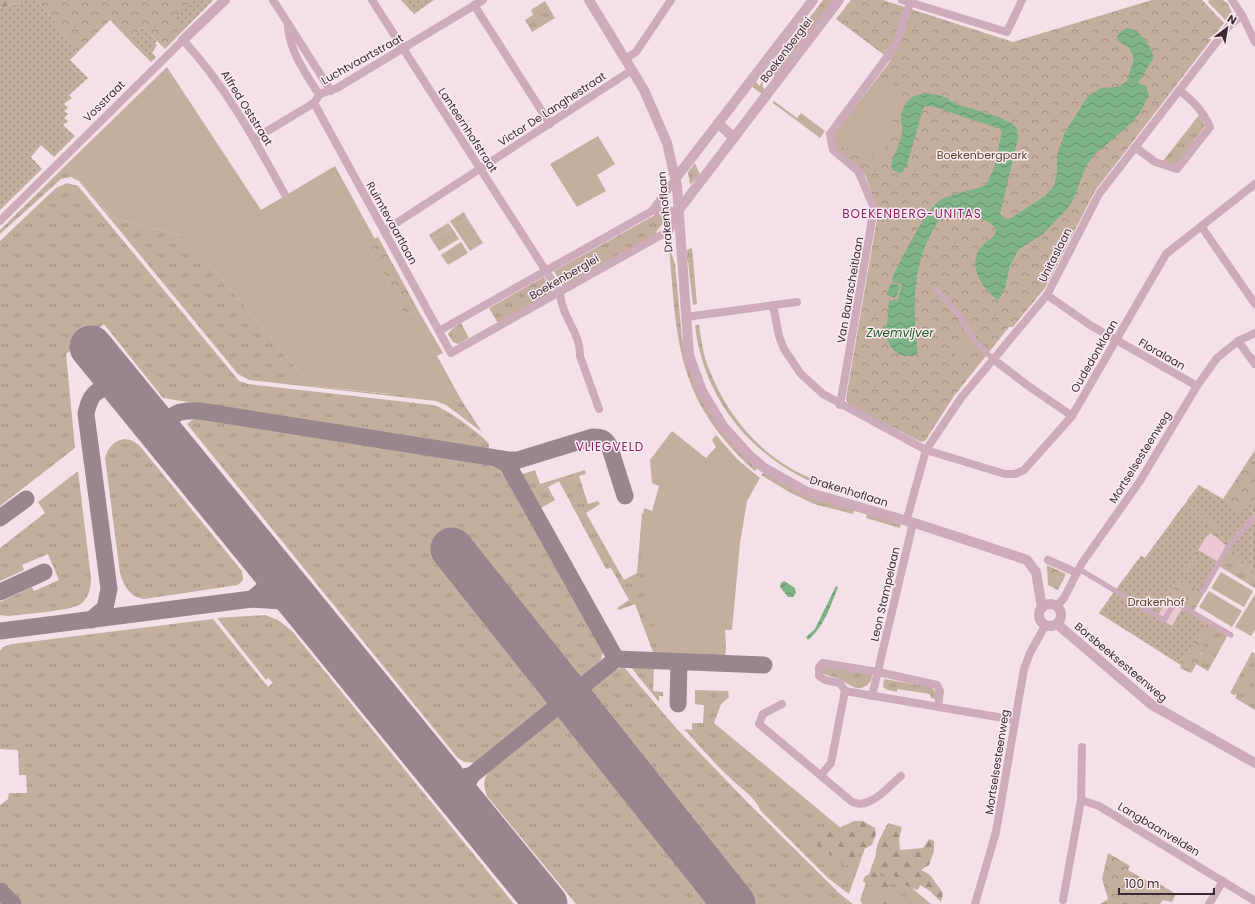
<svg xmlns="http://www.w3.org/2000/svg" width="1255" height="904" font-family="Poppins,sans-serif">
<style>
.grass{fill:url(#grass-tufts)}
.forest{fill:url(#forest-firs)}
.park{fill:url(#park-crowns)}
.garden{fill:url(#garden-dots)}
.pitch{fill:#c4af9f}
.plaza{fill:#edc7d4}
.water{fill:url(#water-waves)}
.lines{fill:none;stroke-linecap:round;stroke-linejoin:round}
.taxiway{stroke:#98858e;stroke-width:17}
.runway{stroke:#98858e;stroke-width:43}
.pedestrian{stroke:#cdabba;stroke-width:5.5}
.minor{stroke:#cdabba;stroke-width:8}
.tertiary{stroke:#cdabba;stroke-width:10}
.labels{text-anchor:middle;stroke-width:3;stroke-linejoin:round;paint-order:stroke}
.street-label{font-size:11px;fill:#3b2a34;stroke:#fbedf2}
.park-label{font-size:11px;fill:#5a422d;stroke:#fbedf2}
.neighbourhood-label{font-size:12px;letter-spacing:1px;fill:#8e2069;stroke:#fbedf2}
.water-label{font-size:12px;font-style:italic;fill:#1d5f28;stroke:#fbedf2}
</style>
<defs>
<pattern id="grass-tufts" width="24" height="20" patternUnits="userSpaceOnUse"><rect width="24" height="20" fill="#c4af9f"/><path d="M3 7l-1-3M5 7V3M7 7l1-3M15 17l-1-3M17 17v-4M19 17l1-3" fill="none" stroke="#a08f82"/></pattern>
<pattern id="forest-firs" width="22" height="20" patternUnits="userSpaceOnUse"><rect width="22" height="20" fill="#c4af9f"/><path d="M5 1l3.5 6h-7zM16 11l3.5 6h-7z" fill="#a08f82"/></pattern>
<pattern id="park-crowns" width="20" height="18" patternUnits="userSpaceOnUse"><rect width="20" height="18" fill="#c4af9f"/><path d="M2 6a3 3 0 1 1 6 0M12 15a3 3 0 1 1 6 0" fill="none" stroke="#a08f82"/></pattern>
<pattern id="garden-dots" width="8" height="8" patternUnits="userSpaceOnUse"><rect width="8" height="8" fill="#c4af9f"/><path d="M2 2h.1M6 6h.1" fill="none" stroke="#a08f82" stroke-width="1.8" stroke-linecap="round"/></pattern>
<pattern id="water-waves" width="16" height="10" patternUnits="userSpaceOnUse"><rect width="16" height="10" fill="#7db385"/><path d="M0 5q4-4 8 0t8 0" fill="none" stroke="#68926e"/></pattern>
</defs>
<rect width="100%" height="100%" fill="#f4e0e8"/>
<g class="grass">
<path d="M823,0h11l-59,76 -3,-4 -10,13 3,5 -3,4 -11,-8 4,-6 4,6z"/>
<path d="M545,1l10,17 -23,14 -7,-12 8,-5 -2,-5z"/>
<path d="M774,101l23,17 4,-5 24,18 -5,7 -47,-35z"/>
<path d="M1199,115l6,11 -29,39 -13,-4z"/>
<path d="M695,163l5,12 -10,10 -2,-13z"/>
<path d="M67,164l44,53 76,20 124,149 77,8 1,-3 62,3 3,6 8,1 20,31 -36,-27 -10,-4 -187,-21 -11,-6 -159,-193 -8,-4 -10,2 -61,55v-4z"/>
<path d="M67,183l11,3 161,195 9,3 185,21c14,4 46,27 56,39v5l-5,2 -321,-53 -59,-74 -38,30 9,94 -75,58v-265l56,-53z"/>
<path d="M464,212l3,6 -13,9 -4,-6z"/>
<path d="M655,215h6l3,7 -8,10 1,2 -94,53 -9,-16z"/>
<path d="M448,223l4,5 -20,12 -3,-5z"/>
<path d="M669,246l6,18 7,74 10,39 22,43 44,48 -3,3c-78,-70 -78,-127 -86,-225z"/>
<path d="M692,248l5,56 -4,1 -5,-44h-2l1,-11z"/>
<path d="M544,277l9,15 -55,31 -9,-15z"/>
<path d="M461,323l8,15 -11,6 -5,-2 -5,-8 4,-5z"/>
<path d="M695,325h4c2,14 4,30 10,44 19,51 60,96 112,113 11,3 55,13 60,18 -15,0 -30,-5 -44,-9 -77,-23 -133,-86 -142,-166z"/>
<path d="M201,417l295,50 11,11 97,169 -3,13 -123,103 -14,-1 -7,-5 -270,-333 8,-6z"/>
<path d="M124,439l7,1 8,5 103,126 1,9 -5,5 -94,14c-15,-2 -20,-14 -24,-26l-15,-115c3,-10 8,-17 19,-19z"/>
<path d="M535,470l5,14 45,-14 1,4 -7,2 9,28 10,-3 2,3 -14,9 38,67 13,-7 5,-60 50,16 30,117h4l-1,12 -71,-3 -19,-51 -16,6 -2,-2 12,-8 -18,-32 -5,1 -47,-88 -11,6 7,13 -16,9 -19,-34z"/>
<path d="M78,471l13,107c0,9 -2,19 -9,25 -8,8 -59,11 -73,13l-9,-1v-13l32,-15 2,4 25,-11 -11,-26 -26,11 2,5 -24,11v-33l45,-35 -7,-11z"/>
<path d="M764,472l39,22 52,15 -2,5 -39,-10 -25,-12 -28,-17z"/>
<path d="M867,514l34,9 -1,5 -34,-10z"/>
<path d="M1227,552l28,26v10l-36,-22z"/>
<path d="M265,615l13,5 14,11 222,273h-492l-22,-22v-77l8,-6 1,-6h18l-1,-18h-7l-1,-25 -18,-1v-98l3,-4 9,-3 201,-25 55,68 5,-4 -5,-5 -2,2 -49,-62z"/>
<path d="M1207,622l21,13 -20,36 -12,-7 6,-9 -7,-14z"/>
<path d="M1252,652l3,2v56l-20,-12 2,-4 -3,1 -4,-2z"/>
<path d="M630,666l24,1 -1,24 10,1v4h-4v6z"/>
<path d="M624,667l52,61 73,76 91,90 13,10h-277l-89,-108c-4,-11 -4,-18 4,-27l120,-98z"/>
<path d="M823,667l49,7c0,5 -1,8 -5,11 -12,9 -20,-4 -30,-7 -5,-2 -10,-2 -15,-5z"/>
<path d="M884,679l47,8 6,6 -1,6 -5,-1 -1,-4 -33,-5v3l-9,-2 -5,-3z"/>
<path d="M695,690l33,1 1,6 -8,7 -7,19 151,125 -16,46 -21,-16 -67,-67c-7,-16 -23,-24 -34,-36 -15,-14 -29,-31 -43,-46l8,1v-7h11l1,-18 -9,-1z"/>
<path d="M875,857l56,47h-69l-2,-4z"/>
</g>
<g class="forest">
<path d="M0,0h20l-1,3 -19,5z"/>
<path d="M854,821h9l12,7 1,6 -4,11 -10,5 -7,10 -6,1 -1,4 -3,1 -10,-9 -14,-6 -5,-7 8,-17 13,2z"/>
<path d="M888,823l14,4 -3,12 1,11 23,-2 6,-9 5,2v10l-5,14 -8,5 9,5 13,18 -2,9 -11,-11 -10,-6 -2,5c-11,-2 -16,-8 -24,-14 -5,-5 -11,-7 -15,-12 -9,-12 4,-31 9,-41z"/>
<path d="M874,872c14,7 16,15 20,29l-2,3h-10l-8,-13 -11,-10 2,-5z"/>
<path d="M905,890l8,3 9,11h-11l-7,-11z"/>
</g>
<g class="park">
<path d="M37,0h176l-48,49 -22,-22 -14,13 -19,-20 -32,32z"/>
<path d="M851,0h32l130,42 139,-42h50l22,23 -129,168 -50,97 -32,39h-4l-55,69 -29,45 -4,1 -73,-38 -2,-6 32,-185 -12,-36 -10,-13 -21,-15 -1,-14 57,-75 -55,-41z"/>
<path d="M1209,0h14l5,4 5,11 -7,6 -18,-19z"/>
<path d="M378,237l40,73 -13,6 -39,-73z"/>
<path d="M1255,450v128l-28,-26 -33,59 14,9 -12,21 8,5 -4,7 2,2 -11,18 -11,-5 1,-3 -82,-52 42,-57 4,2 54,-73 24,14z"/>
<path d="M1047,565l19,9 -8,16 -10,-5z"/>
<path d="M1108,853l22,13 -2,4 23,13 2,-3 23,14 -4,8 -9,-2 -3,4h-60l8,-5 -6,-20z"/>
</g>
<g class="garden">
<path d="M20,0h17l41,52 -8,8 18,18 -19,17 3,3 -8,6 4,4 -4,3 4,3 -4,4 4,3 -5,4 12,11 -21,21 -13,-12 -10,12 11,12 -42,41v-202l19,-5z"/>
<path d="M195,0h15l1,2 -25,25 -11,-10 17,-16 1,1z"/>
<path d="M401,0h33l-20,14z"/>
<path d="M143,27l14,14 -2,2 2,2 -5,8 4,4 -5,5 -22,-22z"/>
<path d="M1199,485l40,26 9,-9 7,6v7l-27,29 -10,-10 2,-3 -33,-31z"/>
<path d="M1183,506h3l24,23 -51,85 -43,-25 25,-33 4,2z"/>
<path d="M1255,521v52l-26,-25z"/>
<path d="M1201,552l17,10 -17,30 -19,-11z"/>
<path d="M1114,592l57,34 12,-18 24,14 -26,43 -82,-52z"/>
</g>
<g class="pitch">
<path d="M167,67l94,143 74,-44 40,73 -8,5 38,72 13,-6 25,43 -6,3 25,45 -151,-15 -124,-149 -76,-20 -44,-53z"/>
<path d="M878,78l23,9 2,4 -23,69 -46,-16v-10z"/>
<path d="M598,136l17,28 -18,11 9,16 -29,16 -27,-43z"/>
<path d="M467,218l16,25 -13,8 -16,-24z"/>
<path d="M452,228l7,11 -20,12 -7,-11z"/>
<path d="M461,242l7,11 -20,12 -7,-10z"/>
<path d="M968,340l7,8 -15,12 -6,-8z"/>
<path d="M672,431l34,27 10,-11 -4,-7 4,-5 22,25 22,18 -13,23 -7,42 -8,87h-7l1,16 -68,9 -15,-98h-2l-1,-9 4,-40 8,3 7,-25 -7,-3 -2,-23z"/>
<path d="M1221,572l32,19 -9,16 -33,-19z"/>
<path d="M1209,591l33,20 -10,16 -33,-20z"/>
<path d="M1255,594v36l-4,6 -16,-9z"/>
</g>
<g class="plaza">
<path d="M1211,533l18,15 -9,15 -22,-13 9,-14z"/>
<path d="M1169,596l15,9 -12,21 -15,-9z"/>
</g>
<g class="water">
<path d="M1127,28c15,2 22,17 27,29l-16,26 8,3 3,9 -8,16 -11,13 -37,32 -7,10 -12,32 -6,10 -25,26 -24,15 -9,16 -5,23 -6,11h-3c-13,-12 -28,-30 -17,-49 4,-6 11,-11 16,-15l1,-6c-8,-10 -20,-14 -33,-14 -6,-1 -14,1 -20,3 -5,2 -8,8 -10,12 -21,36 -21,82 -15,122l-2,3c-21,6 -30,-12 -32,-30h3l2,-25 8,2 5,-18 -10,-3 2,-7c9,-17 32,-66 48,-75 14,-7 30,-8 44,-14l8,-17 8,-37 -2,-2 -68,-23h-7l-2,3 -16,56 -4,7 -4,1 -7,-4 -1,-4c3,-11 9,-21 11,-32 1,-5 -1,-10 -1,-16 5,-28 27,-26 49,-18l-1,2 6,1v2c12,4 58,14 62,25 1,2 0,6 1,9l-18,76 5,5 6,-1 34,-22 9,-10 3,-13v-18l8,-23 23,-36 13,-8 17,-1 9,-6 7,-23 -5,-10 -12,-8c0,-7 4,-9 10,-12z"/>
<path d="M891,283l9,2 -4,13 -9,-3z"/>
<path d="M784,581l11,7 1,5 -3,4h-5l-8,-10 1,-4z"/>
<path d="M836,586l2,1c-7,18 -14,40 -30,53l-2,-3 9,-8z"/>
</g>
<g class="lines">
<g class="taxiway">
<path d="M172,444l-6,-9c1,-23 14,-25 34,-24l308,49h10l75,-23c8,0 12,1 16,8l16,51"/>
<path d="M498,459l8,5 4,5 106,190"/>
<path d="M0,518l26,-19"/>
<path d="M0,592l44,-20"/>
<path d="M252,599c17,-13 20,-19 12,-39"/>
<path d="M91,620l14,-12 4,-19 -23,-175c5,-28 20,-30 43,-21"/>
<path d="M0,631l252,-32 30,2 32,19"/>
<path d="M678,704l1,-42"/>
<path d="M436,768c11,10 21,13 36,7l144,-116 148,6"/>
<path d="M472,775c-10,15 -8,24 1,38"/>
<path d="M0,891l13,13"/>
</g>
<g class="runway">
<path d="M91,347l455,557"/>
<path d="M452,549l282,355"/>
</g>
<g class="pedestrian">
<path d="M936,289l22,25 19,30 16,15"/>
<path d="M1079,569l85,51 11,-18 56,33"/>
<path d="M1203,591l25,-44 27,-30"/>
</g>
<g class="minor">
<path d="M273,0l58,91"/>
<path d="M372,0l188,293c1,23 21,40 20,63l19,53"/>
<path d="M902,0l105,32 15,-32"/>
<path d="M1232,0l10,15 13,27"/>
<path d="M474,5l76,119"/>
<path d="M288,26c1,23 16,45 28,64l4,4"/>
<path d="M625,59l11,-7 35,-52"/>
<path d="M314,103l137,250 219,-123 8,-19h-26"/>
<path d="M254,139l60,-36 6,-9 17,-6 146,-88"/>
<path d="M1135,147l20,15 22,7 33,-42c-7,-16 -17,-26 -31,-37"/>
<path d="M0,221l183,-181c42,45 72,100 101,153"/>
<path d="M1201,226l54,78"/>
<path d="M384,231l248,-161"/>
<path d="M1047,295l43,30 107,61"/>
<path d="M773,305l6,31 5,13 17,25 22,20 103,56 79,24h10l9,-4 48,-54 94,-162 89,-70"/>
<path d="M686,317l111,-15"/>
<path d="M439,331l213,-120 24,-33"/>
<path d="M1238,341l17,23"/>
<path d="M993,359l34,26 45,31"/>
<path d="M840,405l34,-197 -16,-37 -25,-21 -3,-16 66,-89 14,-42"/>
<path d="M908,515l18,-65 35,-52 86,-103 52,-101 130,-168 13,-11"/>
<path d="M1048,560l29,13"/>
<path d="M1057,606l7,-8 18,-35 58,-82 57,-95 20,-28 21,-17 17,-8"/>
<path d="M845,691l-5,-8 -15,-3 -6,-4v-9l4,-4 55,9 59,13 3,6 -2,16"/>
<path d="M845,691l170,29"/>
<path d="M872,696l40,-169 -3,-5"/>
<path d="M782,704l-19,10 -4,10 92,77c17,11 37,-14 50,-25"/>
<path d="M821,775l10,-12 14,-72"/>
<path d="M1081,800l18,6 156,95"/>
<path d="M1063,900l18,-100 1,-53"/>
<path d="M975,904l21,-72 28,-163 6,-16 15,-27"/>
<path d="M1209,904l14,-23"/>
</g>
<g class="tertiary">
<path d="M589,0l55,90 23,53 10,44 12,168 13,36 21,35 26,29 14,12 44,25 114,33 106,35 9,12 6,36"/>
<path d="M183,40l42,-40"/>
<path d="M718,123l16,15"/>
<path d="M676,178l137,-178"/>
<path d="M678,211l161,-211"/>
<circle cx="1050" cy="615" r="11"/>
<path d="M1057,624l95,81 103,58"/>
</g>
</g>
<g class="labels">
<g class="street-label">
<text transform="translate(786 50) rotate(-53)" y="4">Boekenberglei</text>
<text transform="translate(362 59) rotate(-29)" y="4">Luchtvaartstraat</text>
<text transform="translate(104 101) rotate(-45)" y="4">Vosstraat</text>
<text transform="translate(247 108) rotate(58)" y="4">Alfred Oststraat</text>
<text transform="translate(552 109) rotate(-33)" y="4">Victor De Langhestraat</text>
<text transform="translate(468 130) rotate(57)" y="4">Lanteernhofstraat</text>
<text transform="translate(665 212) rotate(-95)" y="4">Drakenhoflaan</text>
<text transform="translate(392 223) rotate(61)" y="4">Ruimtevaartlaan</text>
<text transform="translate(1055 255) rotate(-63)" y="4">Unitaslaan</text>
<text transform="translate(564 277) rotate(-30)" y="4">Boekenberglei</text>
<text transform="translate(850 290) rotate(-80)" y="4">Van Baurscheitlaan</text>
<text transform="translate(1162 354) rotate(30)" y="4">Floralaan</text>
<text transform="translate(1094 356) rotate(-60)" y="4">Oudedonklaan</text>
<text transform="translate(1140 457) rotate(-58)" y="4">Mortselsesteenweg</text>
<text transform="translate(849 491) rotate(17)" y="4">Drakenhoflaan</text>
<text transform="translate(885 594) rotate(-77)" y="4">Leon Stampelaan</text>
<text transform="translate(1121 662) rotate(40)" y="4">Borsbeeksesteenweg</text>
<text transform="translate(997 762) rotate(-81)" y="4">Mortselsesteenweg</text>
<text transform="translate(1159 829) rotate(31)" y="4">Langbaanvelden</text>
</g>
<g class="park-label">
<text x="982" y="159">Boekenbergpark</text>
<text x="1156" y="606">Drakenhof</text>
</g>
<g class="neighbourhood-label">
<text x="912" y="218">BOEKENBERG-UNITAS</text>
<text x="610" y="451">VLIEGVELD</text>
</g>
<g class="water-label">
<text x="900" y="337">Zwemvijver</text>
</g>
</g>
<g transform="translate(1227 28) rotate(31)" stroke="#fbedf2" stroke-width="3" paint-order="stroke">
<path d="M0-3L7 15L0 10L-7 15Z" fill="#3b2a34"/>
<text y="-6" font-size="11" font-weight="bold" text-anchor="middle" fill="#3b2a34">N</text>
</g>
<path d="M1119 888v6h95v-6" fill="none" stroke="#3b2a34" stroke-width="2"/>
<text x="1125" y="888" font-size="12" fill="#3b2a34" stroke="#fbedf2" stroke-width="3" paint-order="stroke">100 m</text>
</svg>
